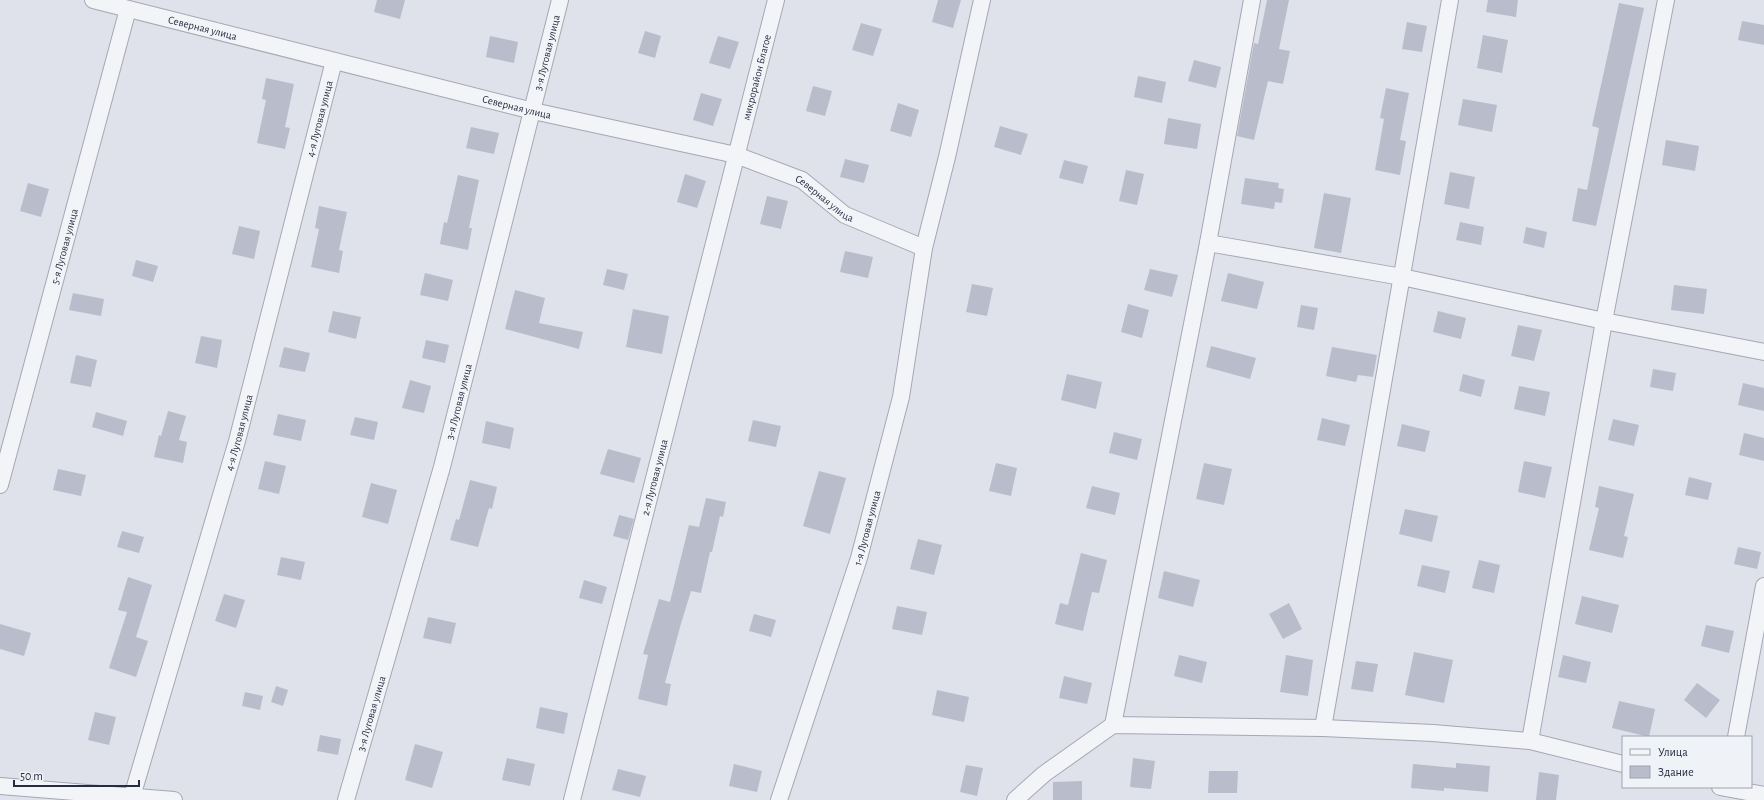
<svg xmlns="http://www.w3.org/2000/svg" width="1764" height="800" font-family="'Alegreya Sans',sans-serif">
<style>
.building{fill:#b9bdcb}
.lines{fill:none;stroke-linecap:round;stroke-linejoin:round}
.minor-casing{stroke:#a4a8b5;stroke-width:18}
.minor{stroke:#f3f4f8;stroke-width:16}
.labels{text-anchor:middle;stroke-width:3;stroke-linejoin:round;paint-order:stroke}
.street-label{font-size:11px;fill:#262d43;stroke:#eff2f7}
</style>
<rect width="100%" height="100%" fill="#dfe2ea"/>
<g class="building">
<path d="M377,0h28l-5,19 -26,-7z"/>
<path d="M938,0h23l-8,28 -21,-6z"/>
<path d="M1267,0h22l-10,49 11,2 -7,33 -15,-3 -14,59 -17,-4 17,-93 4,1z"/>
<path d="M1488,0h30l-2,17 -30,-5z"/>
<path d="M1619,3l25,5 -48,218 -24,-5 6,-33 9,2 12,-62 -7,-2z"/>
<path d="M1742,21l22,4v20l-26,-5z"/>
<path d="M1407,22l20,4 -5,26 -20,-3z"/>
<path d="M861,23l21,6 -9,27 -21,-6z"/>
<path d="M645,31l16,5 -6,22 -17,-5z"/>
<path d="M1483,35l25,5 -6,33 -25,-5z"/>
<path d="M490,36l28,6 -4,21 -28,-6z"/>
<path d="M718,36l21,6 -9,27 -21,-6z"/>
<path d="M1194,60l27,7 -5,21 -28,-7z"/>
<path d="M1138,76l28,6 -4,21 -28,-6z"/>
<path d="M266,78l28,6 -9,43 5,1 -5,21 -28,-6 9,-43 -4,-1z"/>
<path d="M813,86l19,5 -7,25 -19,-5z"/>
<path d="M1386,88l23,5 -9,47 6,1 -6,34 -25,-5 9,-51 -4,-1z"/>
<path d="M701,93l21,6 -9,27 -20,-6z"/>
<path d="M1463,99l34,6 -5,27 -34,-7z"/>
<path d="M898,103l21,7 -8,27 -21,-6z"/>
<path d="M1168,118l33,6 -4,25 -33,-5z"/>
<path d="M1000,126l28,8 -7,21 -27,-8z"/>
<path d="M471,127l28,6 -5,21 -28,-6z"/>
<path d="M1666,140l33,6 -4,25 -33,-6z"/>
<path d="M845,159l24,6 -5,18 -24,-6z"/>
<path d="M1064,160l24,6 -5,18 -24,-6z"/>
<path d="M1126,170l18,4 -7,31 -18,-4z"/>
<path d="M1450,172l25,5 -6,32 -25,-5z"/>
<path d="M685,174l21,7 -9,27 -20,-6z"/>
<path d="M458,175l21,5 -10,48h3l-4,22 -28,-6 4,-22 3,1z"/>
<path d="M1245,178l34,5 -1,5 6,1 -2,14 -7,-1 -1,7 -33,-5z"/>
<path d="M28,183l21,6 -8,28 -21,-6z"/>
<path d="M1324,193l27,5 -10,55 -27,-5z"/>
<path d="M767,196l21,5 -7,28 -21,-5z"/>
<path d="M319,206l28,6 -8,38 4,1 -4,22 -28,-6 8,-38 -4,-1z"/>
<path d="M1460,222l24,5 -3,18 -25,-5z"/>
<path d="M239,226l21,5 -6,28 -22,-5z"/>
<path d="M1526,227l21,5 -3,16 -21,-5z"/>
<path d="M845,251l28,6 -5,21 -28,-6z"/>
<path d="M136,260l22,6 -5,16 -21,-6z"/>
<path d="M607,269l21,5 -4,16 -21,-5z"/>
<path d="M1150,269l28,6 -6,22 -28,-7z"/>
<path d="M425,273l28,7 -5,21 -28,-6z"/>
<path d="M1228,273l36,9 -7,27 -36,-8z"/>
<path d="M972,284l21,4 -6,28 -21,-4z"/>
<path d="M1674,285l33,4 -3,25 -33,-4z"/>
<path d="M515,290l30,8 -6,25 44,9 -4,17 -74,-20z"/>
<path d="M73,293l31,6 -3,17 -32,-6z"/>
<path d="M1128,304l21,6 -7,28 -21,-6z"/>
<path d="M1301,305l17,3 -4,22 -17,-3z"/>
<path d="M633,309l36,7 -7,38 -36,-7z"/>
<path d="M333,311l28,6 -5,22 -28,-7z"/>
<path d="M1438,311l28,7 -5,21 -28,-7z"/>
<path d="M1518,325l24,5 -8,31 -23,-5z"/>
<path d="M201,336l21,4 -5,28 -22,-5z"/>
<path d="M426,340l23,5 -4,18 -23,-5z"/>
<path d="M1211,346l45,12 -6,21 -44,-12z"/>
<path d="M284,347l26,6 -5,19 -26,-5z"/>
<path d="M1332,347l45,8 -4,22 -15,-2 -2,7 -30,-6z"/>
<path d="M76,355l21,5 -6,27 -21,-4z"/>
<path d="M1653,369l23,4 -3,18 -23,-4z"/>
<path d="M1067,374l35,8 -6,27 -35,-9z"/>
<path d="M1463,374l22,6 -4,17 -22,-6z"/>
<path d="M410,380l21,6 -7,27 -22,-5z"/>
<path d="M1743,383l21,5v23l-26,-6z"/>
<path d="M1519,386l31,6 -5,24 -31,-7z"/>
<path d="M168,411l18,5 -7,24 8,2 -4,21 -29,-6 5,-22 2,1z"/>
<path d="M96,412l31,9 -4,15 -31,-9z"/>
<path d="M278,414l28,6 -5,21 -28,-6z"/>
<path d="M355,417l23,5 -4,18 -24,-5z"/>
<path d="M1322,418l28,7 -5,21 -28,-6z"/>
<path d="M1613,419l26,6 -5,21 -26,-6z"/>
<path d="M753,420l28,6 -5,21 -28,-6z"/>
<path d="M486,421l28,7 -4,21 -28,-6z"/>
<path d="M1402,424l28,7 -5,21 -28,-6z"/>
<path d="M1114,432l28,7 -5,21 -28,-7z"/>
<path d="M1744,433l20,5v23l-25,-6z"/>
<path d="M608,449l33,9 -7,25 -34,-9z"/>
<path d="M265,461l21,5 -7,28 -21,-5z"/>
<path d="M1524,461l28,6 -7,31 -27,-6z"/>
<path d="M996,463l21,5 -6,28 -22,-5z"/>
<path d="M1204,463l28,6 -8,36 -28,-6z"/>
<path d="M58,469l28,6 -5,21 -28,-6z"/>
<path d="M819,471l27,7 -16,56 -27,-8z"/>
<path d="M1689,477l23,6 -4,17 -23,-5z"/>
<path d="M470,480l27,7 -5,22 -3,-1 -11,39 -28,-7 6,-21 3,1z"/>
<path d="M371,483l26,7 -9,34 -26,-7z"/>
<path d="M1092,486l28,7 -5,22 -29,-7z"/>
<path d="M1599,486l35,8 -10,42 4,1 -5,21 -34,-8 10,-42 -4,-1z"/>
<path d="M706,498l20,4 -3,15 -3,-1 -8,36h-2l-9,41 -10,-2 -11,36 -15,56 6,1 -4,22 -29,-7 10,-44 -5,-1 16,-55 11,3 19,-77 10,2z"/>
<path d="M1405,509l33,7 -6,26 -33,-8z"/>
<path d="M619,515l15,4 -6,21 -15,-4z"/>
<path d="M122,531l22,6 -5,16 -22,-6z"/>
<path d="M918,539l24,6 -8,30 -24,-6z"/>
<path d="M1738,547l23,5 -4,17 -23,-5z"/>
<path d="M1081,553l26,7 -8,33 -7,-1 -9,39 -28,-7 5,-21 8,2z"/>
<path d="M281,557l24,5 -4,18 -24,-5z"/>
<path d="M1479,560l21,5 -6,28 -22,-5z"/>
<path d="M1422,565l28,6 -5,22 -28,-7z"/>
<path d="M1164,571l36,9 -7,27 -35,-9z"/>
<path d="M128,577l24,8 -16,52 12,4 -12,36 -27,-9 18,-56 -9,-2z"/>
<path d="M584,580l23,7 -5,17 -23,-6z"/>
<path d="M224,594l21,6 -9,28 -21,-7z"/>
<path d="M1582,596l37,9 -7,28 -37,-9z"/>
<path d="M1289,603l13,26 -19,10 -14,-25z"/>
<path d="M897,606l30,6 -5,23 -30,-6z"/>
<path d="M754,614l22,6 -5,17 -22,-6z"/>
<path d="M428,617l28,6 -5,21 -28,-6z"/>
<path d="M0,624l31,9 -7,23 -24,-7z"/>
<path d="M1706,625l28,6 -5,22 -28,-7z"/>
<path d="M1414,652l39,8 -9,43 -39,-8z"/>
<path d="M1179,655l28,7 -5,21 -28,-7z"/>
<path d="M1286,655l27,5 -5,36 -28,-4z"/>
<path d="M1563,655l28,7 -5,21 -28,-6z"/>
<path d="M1356,661l22,3 -5,28 -22,-3z"/>
<path d="M1064,676l28,7 -5,21 -28,-6z"/>
<path d="M1697,683l23,17 -14,18 -22,-18z"/>
<path d="M276,686l12,4 -5,16 -12,-4z"/>
<path d="M937,690l32,7 -5,25 -32,-7z"/>
<path d="M245,692l18,4 -3,14 -18,-4z"/>
<path d="M1619,701l36,8 -6,28 -37,-9z"/>
<path d="M540,707l28,6 -4,21 -28,-6z"/>
<path d="M95,712l21,5 -7,28 -21,-5z"/>
<path d="M320,735l21,4 -3,16 -21,-4z"/>
<path d="M415,744l28,8 -11,36 -27,-8z"/>
<path d="M507,758l28,6 -5,22 -28,-6z"/>
<path d="M1133,758l22,3 -4,28 -21,-2z"/>
<path d="M1456,763l34,3 -2,26 -44,-4v3l-33,-3 2,-24 43,4z"/>
<path d="M734,764l28,7 -5,21 -28,-6z"/>
<path d="M966,765l17,3 -6,28 -17,-4z"/>
<path d="M618,769l28,7 -6,21 -28,-7z"/>
<path d="M1209,771h29l-1,22h-29z"/>
<path d="M1539,772l20,3 -3,25h-20z"/>
<path d="M1082,781v19h-29v-18z"/>
</g>
<g class="lines">
<g class="minor-casing">
<g id="minor">
<path id="s1" d="M93,0l440,111 203,44 66,25 43,35 79,33"/>
<path d="M1208,243l194,34 202,44 160,31"/>
<path id="s2" d="M0,485l128,-476"/>
<path d="M1113,725l95,-482 44,-243"/>
<path d="M1323,728l127,-728"/>
<path d="M1736,737l28,-151"/>
<path d="M1530,741l74,-420 62,-321"/>
<path d="M0,786l174,14"/>
<path d="M1720,787l44,8"/>
<path id="s3" d="M131,800l106,-359 97,-380"/>
<path id="s4" d="M346,800l96,-333 118,-467"/>
<path id="s5" d="M572,800l204,-800"/>
<path id="s6" d="M779,800l80,-242 42,-161 23,-149 23,-91 35,-157"/>
<path d="M1015,800l29,-26 69,-49 210,3 110,5 97,8 93,23"/>
</g>
</g>
<use href="#minor" class="minor"/>
</g>
<g class="labels">
<g class="street-label">
<text dy="4" stroke="none"><textPath href="#s1" startOffset="113">Северная улица</textPath></text>
<text dy="4" stroke="none"><textPath href="#s4" startOffset="774">3-я Луговая улица</textPath></text>
<text dy="4" stroke="none"><textPath href="#s5" startOffset="746">микрорайон Благое</textPath></text>
<text dy="4" stroke="none"><textPath href="#s1" startOffset="437">Северная улица</textPath></text>
<text dy="4" stroke="none"><textPath href="#s3" startOffset="707">4-я Луговая улица</textPath></text>
<text dy="4" stroke="none"><textPath href="#s1" startOffset="761">Северная улица</textPath></text>
<text dy="4" stroke="none"><textPath href="#s2" startOffset="247">5-я Луговая улица</textPath></text>
<text dy="4" stroke="none"><textPath href="#s4" startOffset="414">3-я Луговая улица</textPath></text>
<text dy="4" stroke="none"><textPath href="#s3" startOffset="383">4-я Луговая улица</textPath></text>
<text dy="4" stroke="none"><textPath href="#s5" startOffset="333">2-я Луговая улица</textPath></text>
<text dy="4" stroke="none"><textPath href="#s6" startOffset="286">1-я Луговая улица</textPath></text>
<text dy="4" stroke="none"><textPath href="#s4" startOffset="90">3-я Луговая улица</textPath></text>
</g>
</g>
<rect x="1622" y="736" width="130" height="52" fill="#eff2f7" stroke="#9fa3af"/>
<rect x="1630" y="749" width="20" height="6" fill="#f3f4f8" stroke="#9fa3af"/>
<text x="1658" y="756" font-size="12" fill="#262d43">Улица</text>
<rect x="1630" y="766" width="20" height="12" fill="#b9bdcb" stroke="#9fa3af"/>
<text x="1658" y="776" font-size="12" fill="#262d43">Здание</text>
<path d="M14 780v6h125v-6" fill="none" stroke="#262d43" stroke-width="2"/>
<text x="20" y="780" font-size="12" fill="#262d43" stroke="#eff2f7" stroke-width="3" paint-order="stroke">50 m</text>
</svg>
